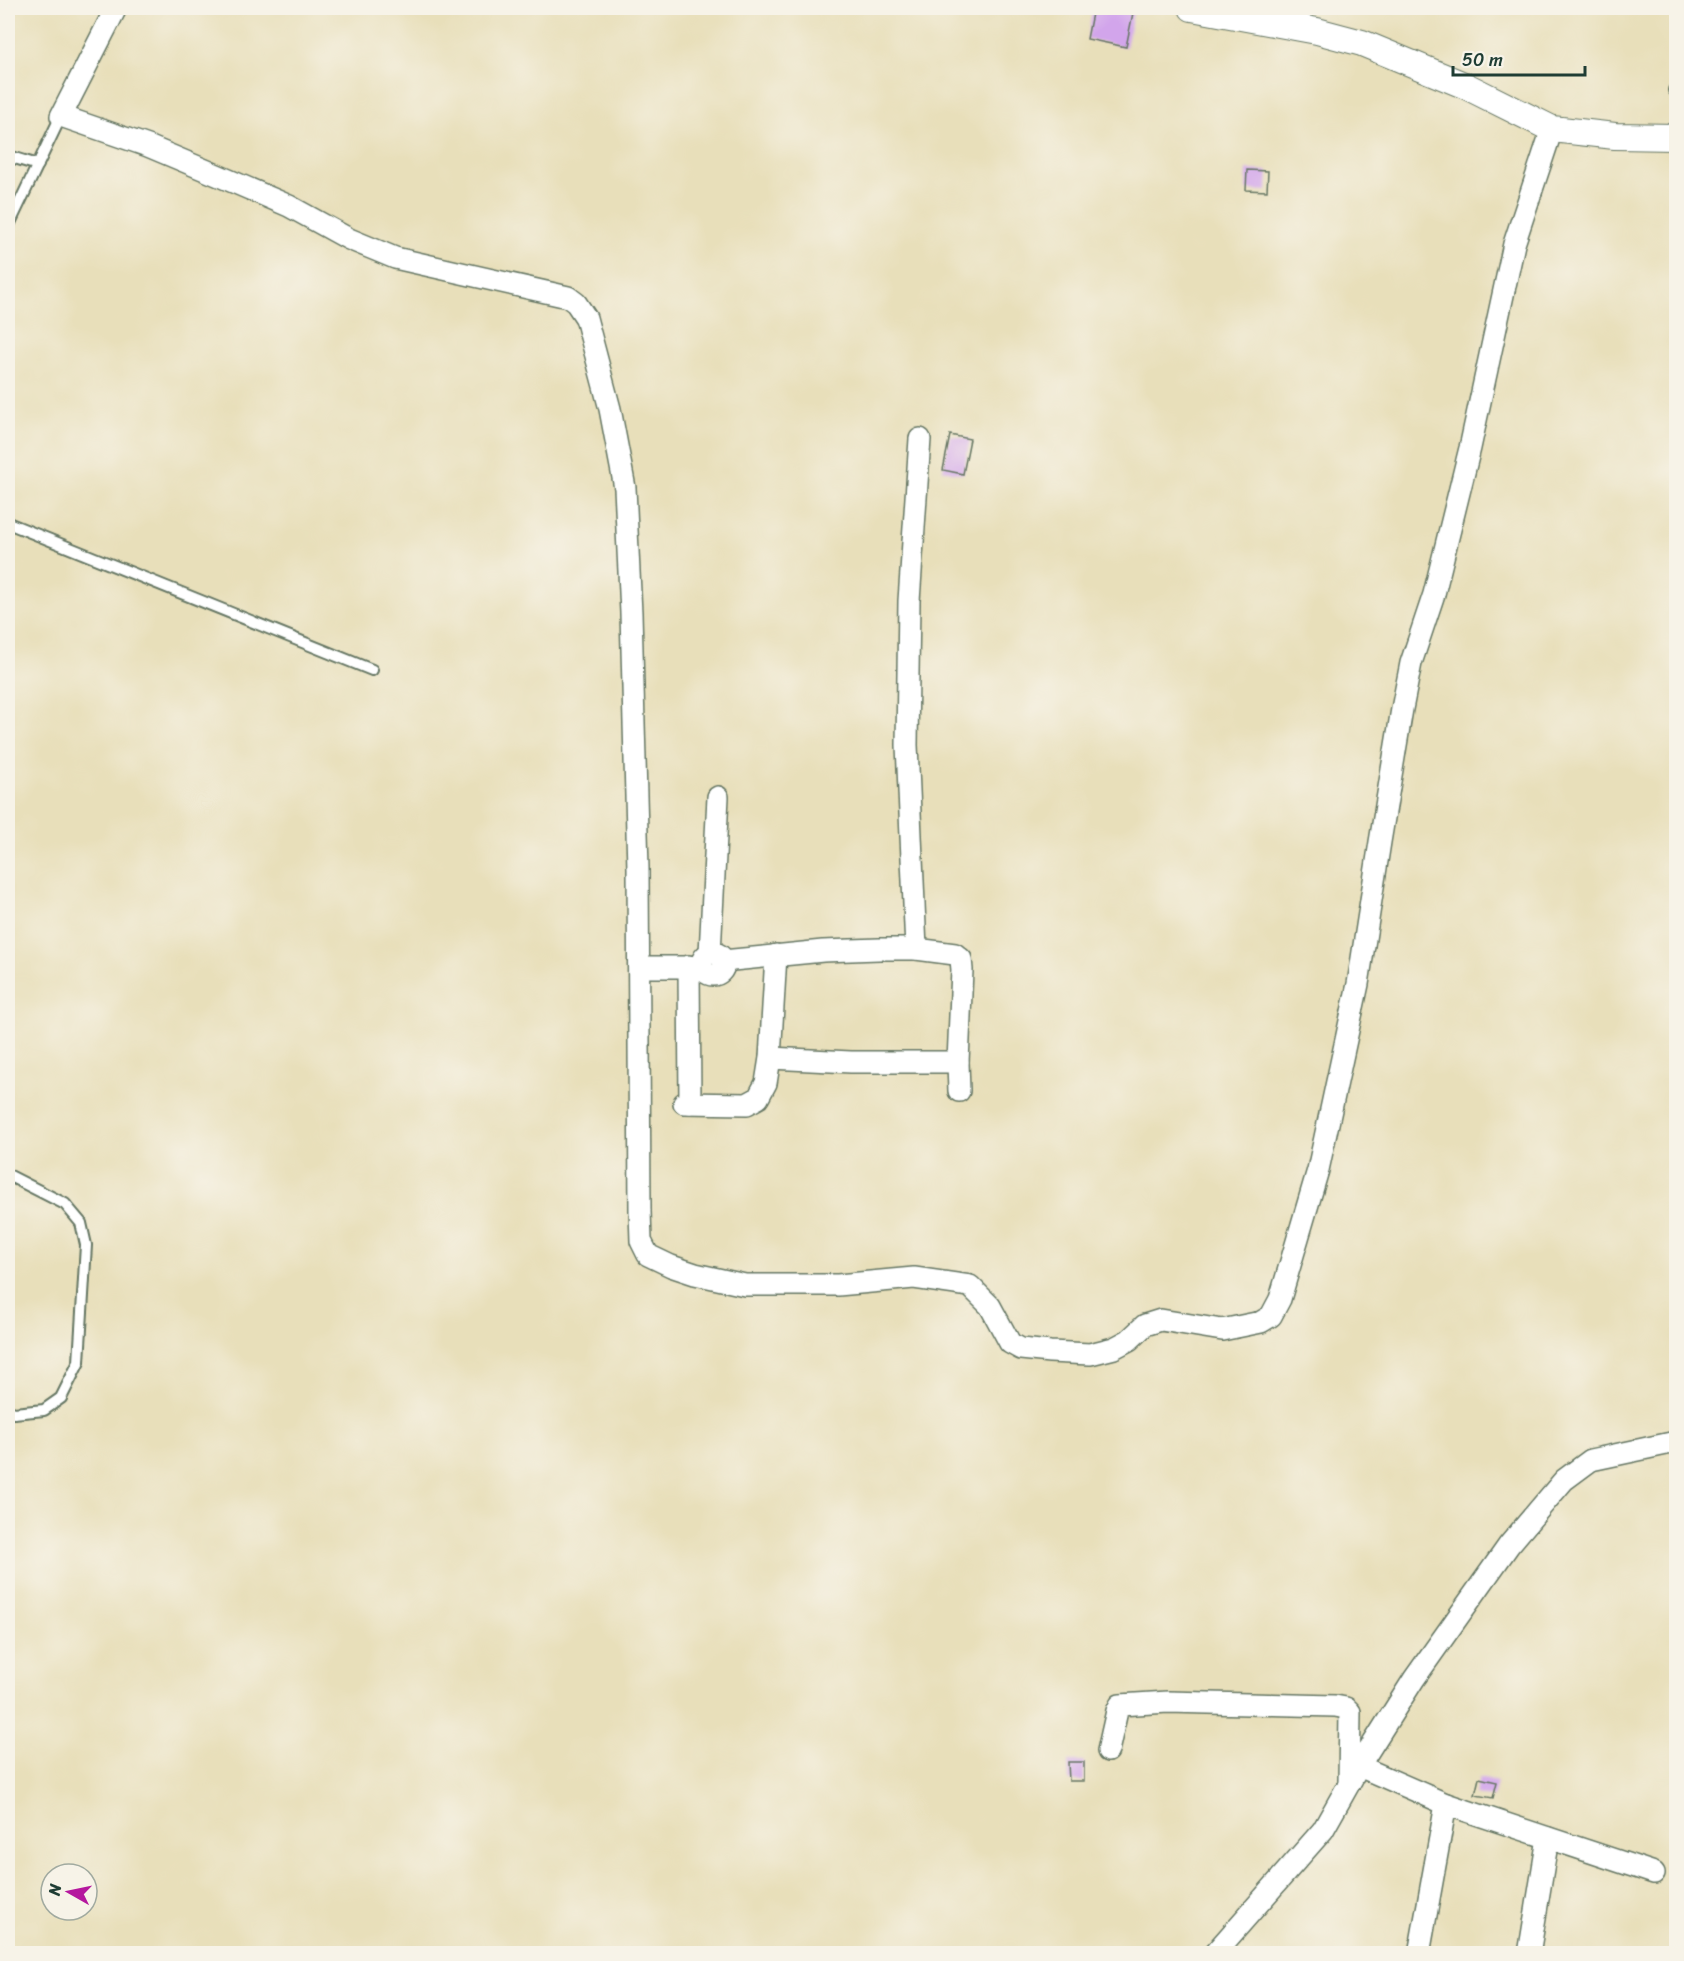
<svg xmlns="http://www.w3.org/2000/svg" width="1684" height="1961" font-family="Sriracha,sans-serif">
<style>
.building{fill:#d2a5eb}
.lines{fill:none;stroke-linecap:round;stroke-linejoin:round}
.service-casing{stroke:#657663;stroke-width:14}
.minor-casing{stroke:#657663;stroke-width:24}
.tertiary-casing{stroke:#657663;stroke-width:28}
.service{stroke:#fff;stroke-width:10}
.minor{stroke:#fff;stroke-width:21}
.tertiary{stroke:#fff;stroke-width:26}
</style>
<rect width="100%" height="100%" fill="#f7f3e8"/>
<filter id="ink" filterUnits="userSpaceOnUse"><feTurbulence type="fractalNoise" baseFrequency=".0167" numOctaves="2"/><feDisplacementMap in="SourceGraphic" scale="12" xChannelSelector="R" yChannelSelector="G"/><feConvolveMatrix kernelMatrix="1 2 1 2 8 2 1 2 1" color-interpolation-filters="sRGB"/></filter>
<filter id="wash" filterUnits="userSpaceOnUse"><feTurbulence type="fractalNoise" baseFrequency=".008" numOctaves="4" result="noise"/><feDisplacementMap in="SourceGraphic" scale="24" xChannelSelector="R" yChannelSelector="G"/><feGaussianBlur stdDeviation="1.35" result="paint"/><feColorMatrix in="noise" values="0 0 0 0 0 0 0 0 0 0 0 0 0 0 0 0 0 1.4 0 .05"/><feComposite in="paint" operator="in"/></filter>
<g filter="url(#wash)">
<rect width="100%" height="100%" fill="#e8dfba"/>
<g id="blocks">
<g class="building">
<path d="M1093,8h41l-8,39 -39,-8z"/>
<path d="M1247,170l21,1 -1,20 -21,-1z"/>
<path d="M950,435l20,4 -7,35 -20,-4z"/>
<path d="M1068,1762h16v19h-15z"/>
<path d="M1479,1778l18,4 -4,16 -18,-3z"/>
</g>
</g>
</g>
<g filter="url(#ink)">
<use href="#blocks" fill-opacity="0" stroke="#657663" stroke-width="1.5"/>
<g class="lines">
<g class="service-casing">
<g id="service">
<path d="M1674,90h2"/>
<path d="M8,156l30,9"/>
<path d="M8,227l53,-111"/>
<path d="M8,523l364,147"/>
<path d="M8,1175l57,29 16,19 5,22 -7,117 -18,36 -17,12 -30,3 -6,-2"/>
</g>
</g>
<g class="minor-casing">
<g id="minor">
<path d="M116,8l-55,108 87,30 69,29 72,31 60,33 46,19 173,39 8,6 10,15 24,91 15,79 6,125 7,256 2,342 1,30 7,14 23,11 24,8 50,11h93l76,-7 56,8 20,20 20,37 11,6 29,3 40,2 24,-6 15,-8 16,-15 16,-5 61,10 39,-8 10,-6 9,-17 38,-129 40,-186 22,-142 22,-133 9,-46 23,-69 36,-146 44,-204 38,-115"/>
<path d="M916,949l-9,-204 2,-144 11,-162"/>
<path d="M710,953l8,-156"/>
<circle cx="713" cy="964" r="11"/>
<path d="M723,961l100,-10 56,-2h37l39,5 6,5 1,11 -4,92 1,29"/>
<path d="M689,966l1,137"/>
<path d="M639,967h62"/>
<path d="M770,1058l81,4h107"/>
<path d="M684,1103l63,1 11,-6 8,-15 4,-25 6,-103"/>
<path d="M1108,1751l9,-40 3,-6 48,-3 167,4 11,2 4,4 -1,70"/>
<path d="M1359,1766l87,38 -27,150"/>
<path d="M1446,1804l208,69"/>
<path d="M1214,1954l109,-124 36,-64 55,-87 95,-134 55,-65 27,-20 85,-18"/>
<path d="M1529,1954l19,-116"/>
</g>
</g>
<g class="tertiary-casing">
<path id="tertiary" d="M1192,8l125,23 45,12 104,43 86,43 63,7 61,1"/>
</g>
<use href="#service" class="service"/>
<use href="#minor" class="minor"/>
<use href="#tertiary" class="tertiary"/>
</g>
</g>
<rect width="1684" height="1961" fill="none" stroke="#f7f3e8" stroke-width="30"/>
<g transform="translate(69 1892) rotate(279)"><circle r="28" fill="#f7f3e8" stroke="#a1aaa0" stroke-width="1.5"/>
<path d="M0-4.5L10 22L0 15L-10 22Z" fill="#b5179e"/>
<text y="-9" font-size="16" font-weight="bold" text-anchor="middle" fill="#1f3d34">N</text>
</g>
<path d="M1453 66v9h132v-9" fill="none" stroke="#1f3d34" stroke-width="3"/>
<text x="1462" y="66" font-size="18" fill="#1f3d34" stroke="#f7f3e8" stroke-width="4.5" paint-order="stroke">50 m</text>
</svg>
